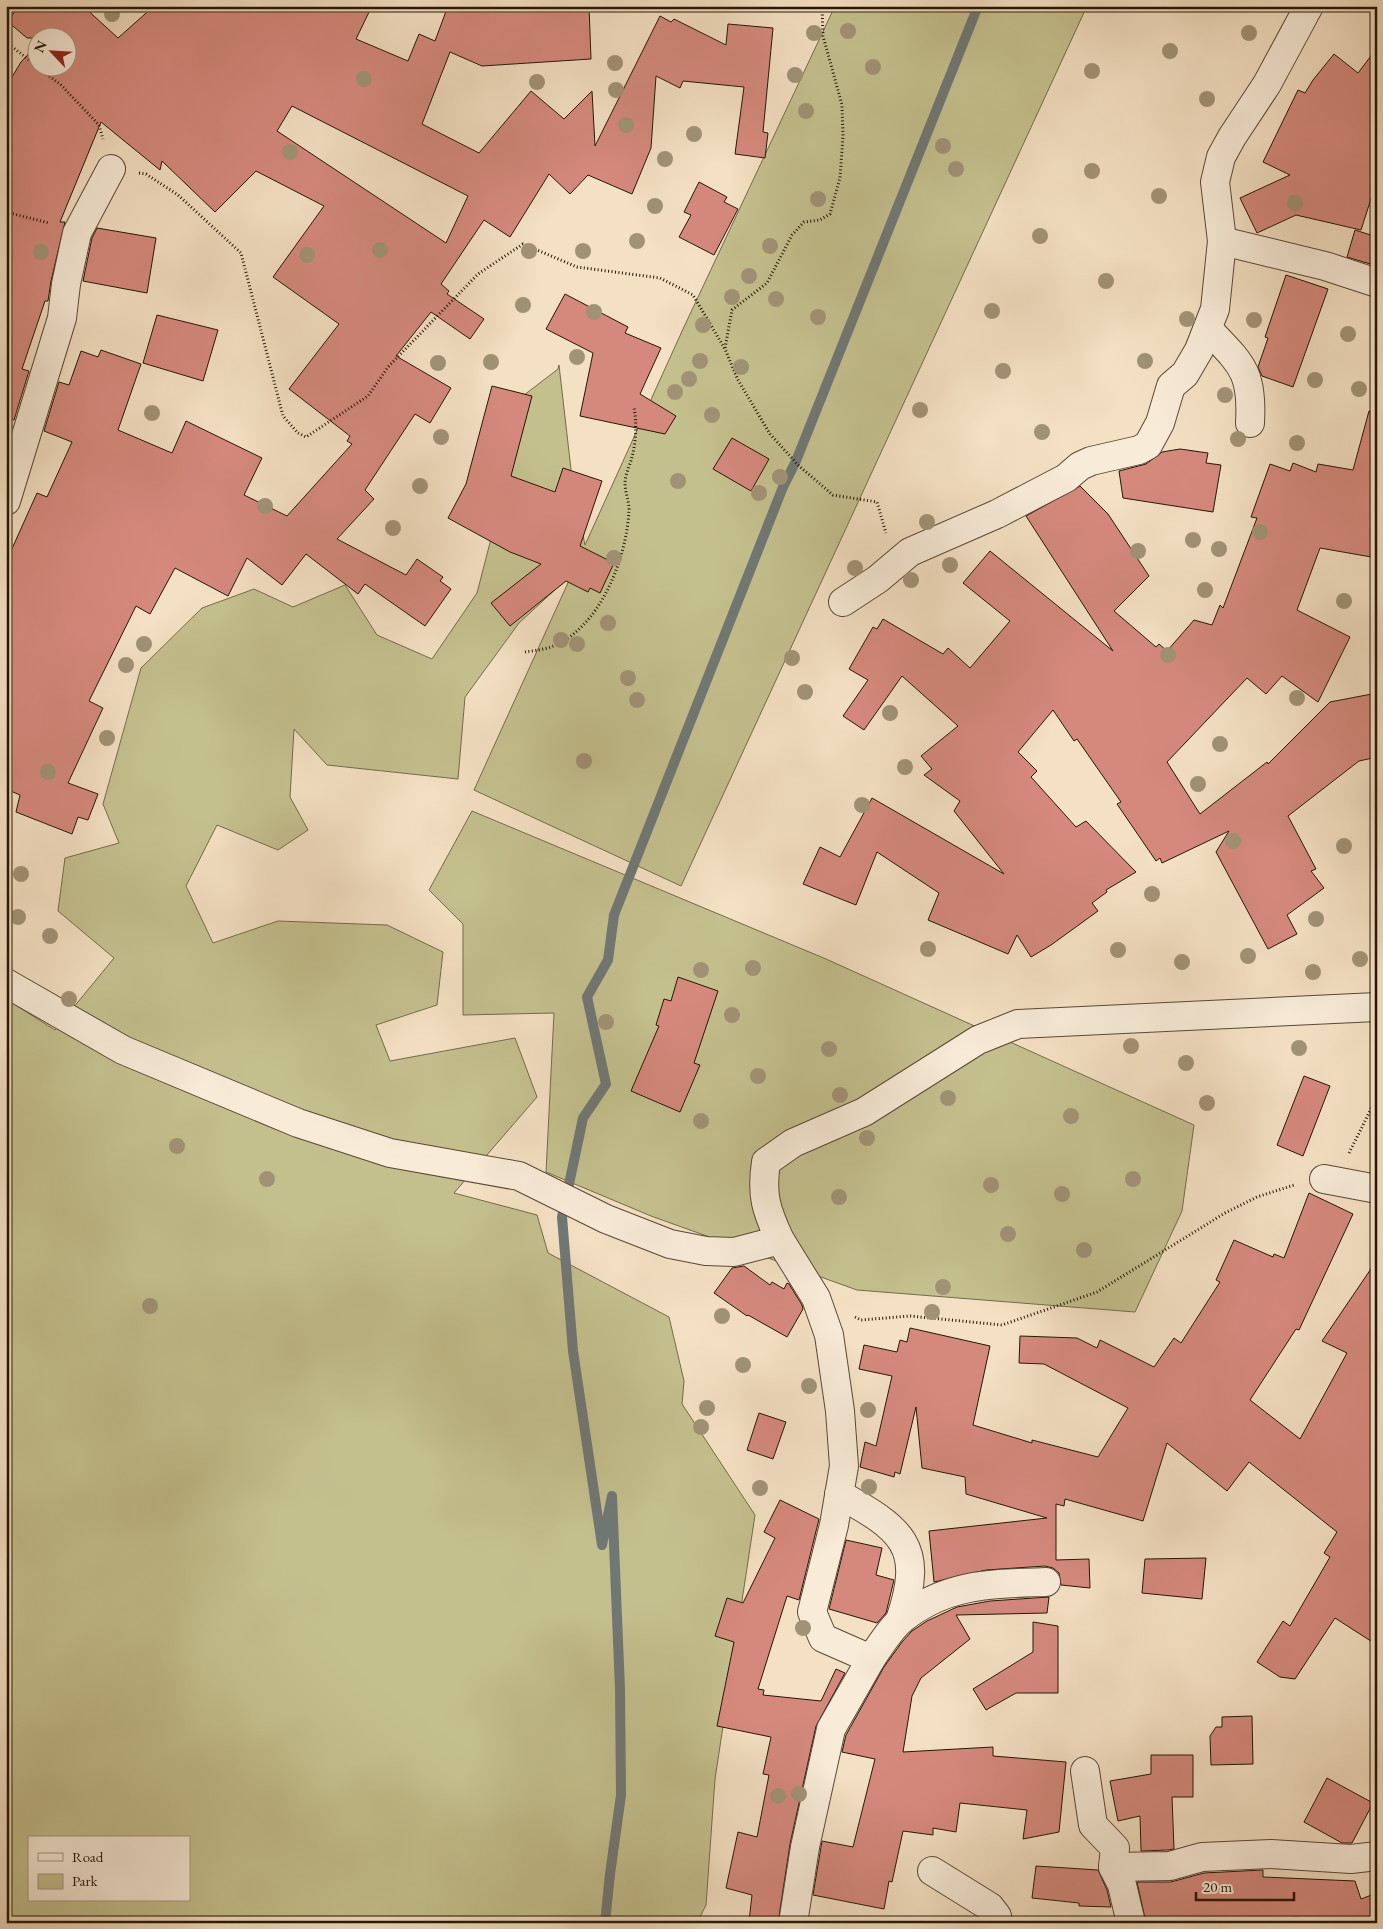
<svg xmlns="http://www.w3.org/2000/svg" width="1383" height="1929" font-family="'EB Garamond',serif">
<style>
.green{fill:#c4c08e;stroke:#746b4a;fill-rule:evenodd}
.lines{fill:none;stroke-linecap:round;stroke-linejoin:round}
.stream{stroke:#707875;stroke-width:10}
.building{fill:#d5897d;stroke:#251606;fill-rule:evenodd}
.minor-casing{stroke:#594835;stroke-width:30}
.path{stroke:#251606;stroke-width:3;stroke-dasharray:1 2.5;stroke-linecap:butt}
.minor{stroke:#f8ebd8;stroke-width:28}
.tree{fill:#a19275}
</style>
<rect width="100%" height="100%" fill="#f4e0c3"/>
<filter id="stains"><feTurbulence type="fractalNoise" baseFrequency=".004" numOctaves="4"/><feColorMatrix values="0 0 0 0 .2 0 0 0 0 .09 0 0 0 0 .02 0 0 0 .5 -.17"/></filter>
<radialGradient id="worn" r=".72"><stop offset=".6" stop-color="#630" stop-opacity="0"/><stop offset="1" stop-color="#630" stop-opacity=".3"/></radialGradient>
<g class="green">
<path d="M835,6h252l-406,880 -207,-96 98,-216 -53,49 -54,74 -7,82 -131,-14 -33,-36 -4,68 18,33 -30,20 -61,-25 -31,61 27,57 65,-22 109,4 56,27 -6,53 -61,20 14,36 125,-23 22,59 -83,96 83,22 11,38 121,64 15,64 -2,23 73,111 -40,264 -9,126 -9,18h-691v-924l49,31 59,-72 -56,-47 7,-53 54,-15 -16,-39 38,-136 61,-60 52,-19 39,18 52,-22 32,50 55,24 45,-66 23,-89 15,-102 43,-33 1,-4 14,122 12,58 98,-216zM29,1838h160v62h-160z"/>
<path d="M472,811l354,148 368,166 -12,86 -47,101 -278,-22 -206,-74 -105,-44 8,-159 -91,2v-91l-34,-34z"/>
</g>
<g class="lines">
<path class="stream" d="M605,1923l5,-49 11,-79 -1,-106 -8,-193 -10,49 -29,-194 -11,-134 21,-99 23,-34 -19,-87 21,-37 6,-45 169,-428 13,-26 182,-455"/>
</g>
<g class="building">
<path d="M20,6h63l35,32 36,-32h218l-16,33 52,22 11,-27 16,7 13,-35h141l2,53 -109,7 -32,-14 -28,72 57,29 52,-62 33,28 28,-28 3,55 65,-130 11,6 3,-3 52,26 2,-21 45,4 -10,104 5,1 -3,25 -30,-4 9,-67 -61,-6 -3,7 -24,-12 -5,72 -19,46 -44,-19 -18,19 -21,-20 -39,63 -26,-17 -43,64 8,7 -2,3 37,25 -14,20 -39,-27 -35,44 55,32 -21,35 -15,-9 -50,76 9,9 -37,40 69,36 11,-16 26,18 -3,4 11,8 -26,37 -60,-42 -7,10 -52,-40 -24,31 -35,-27 -19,38 -53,-28 -25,46 -14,-8 -47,95 14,7 -35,75 30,11 -10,26 -10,-3 -6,17 -56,-22 4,-17 -14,-6v-227l31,-69 10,4 25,-55 -28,-11 15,-49 10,3 12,-34 17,6 3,-7 40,14 -23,66 54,23 14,-32 76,37 -18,37 43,21 65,-72 -5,-3 3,-5 -61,-47 50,-65 -66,-47 51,-71 -68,-35 -41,41 -53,-51 -2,9 -59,-48 -41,100h5l-14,59 -3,20h-3l-23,68 7,2 -15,49 -8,-2v-331l15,-25 15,-16 -4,-4 3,-4h-8l-20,-17zM38,38h30v30h-30zM292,106l176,90 -22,47 -169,-112z"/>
<path d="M1377,48v132l-16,50 -65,-15 -39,18 -17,-35 50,-23 -27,-13 35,-72 7,3 8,-13 21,-26 24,19z"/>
<path d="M699,182l28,15 -3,5 14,7 -24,46 -35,-18 12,-22 -7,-3z"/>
<path d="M97,228l59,10 -9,55 -64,-12 9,-43z"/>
<path d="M1355,230l22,7v29l-30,-9z"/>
<path d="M1286,275l42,14 -35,98 -31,-11 -4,-9 10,-29 -3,-1z"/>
<path d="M565,294l63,33 -3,6 36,15 -21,46 36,22 -11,18 -85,-18 13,-63 -47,-24z"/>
<path d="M157,315l61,15 -15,51 -60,-18z"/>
<path d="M492,386l40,10 -21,80 44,16 8,-24 39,13 -22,65 34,17 -14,30 -10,-5 -2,4 -22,-11 -56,45 -19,-23 50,-39 -31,-12 -62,-34 18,-34z"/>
<path d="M1369,411l8,1v146l-57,-10 -23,62 53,27 -32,65 -36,-26 -16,18 -19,-16 -80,84 33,52 67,-52 1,2 62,-62 47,-9v64l-18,4 -71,55 28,53 -5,2 13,17 -37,27 10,19 -29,15 -52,-97 13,-21 -67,32 -2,-5 -4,3 -39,-57 4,-2 -44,-63 -3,2 -21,-31 -35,42 19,19 -6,6 45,50 10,-6 50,51 -30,18 1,2 -15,11 6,8 -47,34 -20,12 -14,-22 -9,19 -80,-34 11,-27 -62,-41 -21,53 -53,-21 17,-37 20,10 32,-59 132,76 -50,-63 6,-10 -36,-26 8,-6 -11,-13 37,-30 -56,-50 -38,54 -21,-14 25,-36 -19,-11 24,-42 4,2 6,-10 60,35 5,-6 22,20 40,-47 -47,-38 27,-32 123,100 -87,-135 54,-30 28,28 41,62 -35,35 42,36 3,-3 8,7 27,-31 18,5 8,-20 3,3 34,-90 -6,-1 19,-53 20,7 3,-8 23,9 2,-8 35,6z"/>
<path d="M732,438l37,21 -18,32 -38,-22z"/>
<path d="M1180,449l28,4 -2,10 15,2 -8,47 -90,-14 -4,-27 27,-7 16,-12z"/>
<path d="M678,977l40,14 -24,72 6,2 -20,47 -49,-21 28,-65 -3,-1 8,-26 7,2z"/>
<path d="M1304,1076l26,10 -27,70 -26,-11z"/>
<path d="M1309,1193l44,21 -54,116 -3,-1 -46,71 50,39 47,-86 -25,-12 55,-81v385l-42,-27 -40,61 -15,-2 -23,-15 26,-41 7,5 40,-69 -6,-4 13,-21 -88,-70 -22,29 -60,-48 -24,78 -78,-22 -1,7 -8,-2v56l33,-1 1,29 -29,-3 -2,-12 -6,-5 -8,-2 -59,4 -52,12 -5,-51 118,-13 -81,-24 -1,-17 -43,-9 -6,-61 -16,67 -5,-2 -1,5 -34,-10 5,-25 11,4 16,-70 -33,-7 5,-24 33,7 3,-12 7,2 3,-14 80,18 -17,79 59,18v-3l66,17 30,-49 -84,-44 -25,-1 1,-27 57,2 20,10 3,-8 54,27 20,-29 7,5 39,-61 -4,-2 18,-40 39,17 1,-3 10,4z"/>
<path d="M744,1266l26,19 2,-3 12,7 3,-6 2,1 13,21 1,4 -16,28 -39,-22 -1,1 -33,-23 18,-25z"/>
<path d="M759,1413l27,9 -13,37 -26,-9z"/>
<path d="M780,1500l39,19 -20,81 -12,-4 -29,93 6,1 -1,5 58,6 15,-32 9,4 -29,53 -26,118 -12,79h-16l-13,-2 3,-26 -26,-7 12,-56 19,5 12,-62 -6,-1 8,-37 -54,-11 17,-84 -19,-6 12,-38 16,5 32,-65 -11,-6z"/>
<path d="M846,1540l36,8 -6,27 18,5 -8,33 -9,10 -48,-14z"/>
<path d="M1206,1558l-4,41 -60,-6 3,-34z"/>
<path d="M1049,1597l-2,16 -91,2 14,24 -49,39 -9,18 -9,56 90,-5v9l73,6 -7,70 -36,7 4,-29 -67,-7 -4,29 -23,-4v7l-30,-4 -11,51 -3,-1 -5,28 -71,-14 9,-54 31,6 22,-88 -33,-7 4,-17 38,-68 18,-25 10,-11 15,-10 30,-14 33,-6z"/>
<path d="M1033,1622l25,4v67h-42l-30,17 -13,-21 60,-37z"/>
<path d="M1252,1716l1,48 -42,1 -1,-29 6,-9h6v-10z"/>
<path d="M1151,1755h42v42h-21l2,52 -6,1 -27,1 -1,-35 -22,5 -8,-40 41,-7z"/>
<path d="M1327,1778l46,25 -21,40h-10l-38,-21z"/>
<path d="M1036,1866l62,4 9,20 4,17 -32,-1v-3l-47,-5z"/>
<path d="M1263,1870v7l92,4 6,18 16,-6v30h-73v-3l4,-2 -15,-1v6h-147l-9,-41h34l33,-9z"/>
</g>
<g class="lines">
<g class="minor-casing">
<g id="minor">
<path d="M1222,241l103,25 52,17"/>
<path d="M1208,329c33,35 45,42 42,94"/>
<path d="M6,501l56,-183 4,-34 11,-51 34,-64"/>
<path d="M843,602l35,-23 32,-27 87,-38 69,-36 14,-12 11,-5 48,-11 9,-5 12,-22 11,-37 14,-12 14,-24 16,-41 7,-68 -7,-59 6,-25 11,-20 35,-53 42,-78"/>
<path d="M6,983l117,67 175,73 92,30 129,23 87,43 64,25 36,7 28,1 46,-12 36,58 13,37 11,76 4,55 -10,59 -22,87 11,26 48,21 -40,70 -26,118 -12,76"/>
<path d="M1324,1179l53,10"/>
<path d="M780,1240c-14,-30 -19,-45 -14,-78l27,-19 71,-31 114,-72 40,-16 359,-17"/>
<path d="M839,1494c62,35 87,51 61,126"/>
<path d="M871,1659c9,-13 19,-30 31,-40 45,-36 89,-35 144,-37"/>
<path d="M1085,1771l8,54 22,23 -2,19 9,18 9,38"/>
<path d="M1113,1867l57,-1 32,-9 69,-3 80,5 26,-3"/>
<path d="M932,1871l58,36 7,9 1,7"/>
</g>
</g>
<g class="path">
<path d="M6,42l32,25"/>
<path d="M38,68l22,16 39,41 4,14"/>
<path d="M139,173l7,1 32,21 63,58 42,163 15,17 8,4 62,-41 20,-29 90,-93 45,-30 54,23 83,11 33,17 32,54 13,31 32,54 29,32 34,29 44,7 9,31"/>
<path d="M6,212l43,11"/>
<path d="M725,348l7,-38 35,-27 25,-48 12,-13 16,-2 10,-6 10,-36 3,-42 -1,-31 -19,-69 -1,-30"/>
<path d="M525,652c7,-1 15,-2 23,-4 51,-16 79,-90 81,-138 0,-9 -4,-18 -4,-27 0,-8 5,-18 7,-26 4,-15 5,-34 2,-49"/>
<path d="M1349,1153l28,-56"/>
<path d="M855,1317l6,3 49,-4 92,9 95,-33 128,-79 32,-16 37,-12"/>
</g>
<use href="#minor" class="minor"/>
</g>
<g class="tree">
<circle cx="112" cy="14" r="8"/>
<circle cx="848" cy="31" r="8"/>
<circle cx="814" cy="33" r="8"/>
<circle cx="1249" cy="33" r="8"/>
<circle cx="1170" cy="51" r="8"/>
<circle cx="615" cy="63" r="8"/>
<circle cx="873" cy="67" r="8"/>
<circle cx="1092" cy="71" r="8"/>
<circle cx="795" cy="75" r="8"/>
<circle cx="364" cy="79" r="8"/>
<circle cx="537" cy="82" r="8"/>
<circle cx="616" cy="90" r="8"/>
<circle cx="1207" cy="99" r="8"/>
<circle cx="806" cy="111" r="8"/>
<circle cx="626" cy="125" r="8"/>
<circle cx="694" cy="134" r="8"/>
<circle cx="943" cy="146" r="8"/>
<circle cx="290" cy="152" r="8"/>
<circle cx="665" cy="159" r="8"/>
<circle cx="956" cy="169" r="8"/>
<circle cx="1092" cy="171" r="8"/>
<circle cx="1159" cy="196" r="8"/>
<circle cx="818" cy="199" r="8"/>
<circle cx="1295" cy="203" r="8"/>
<circle cx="655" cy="206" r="8"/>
<circle cx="1040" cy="236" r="8"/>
<circle cx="637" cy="241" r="8"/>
<circle cx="770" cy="246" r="8"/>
<circle cx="380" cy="250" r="8"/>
<circle cx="529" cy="251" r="8"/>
<circle cx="583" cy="251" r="8"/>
<circle cx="41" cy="252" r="8"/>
<circle cx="307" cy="255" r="8"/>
<circle cx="749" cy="276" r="8"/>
<circle cx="1106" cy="281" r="8"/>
<circle cx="732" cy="297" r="8"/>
<circle cx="776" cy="299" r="8"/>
<circle cx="523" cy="305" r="8"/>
<circle cx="992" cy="311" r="8"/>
<circle cx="594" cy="312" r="8"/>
<circle cx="818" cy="317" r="8"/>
<circle cx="1187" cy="319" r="8"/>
<circle cx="1254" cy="320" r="8"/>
<circle cx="703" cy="325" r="8"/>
<circle cx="1348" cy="334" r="8"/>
<circle cx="577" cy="357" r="8"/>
<circle cx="700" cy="361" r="8"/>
<circle cx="1145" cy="361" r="8"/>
<circle cx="491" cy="362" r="8"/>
<circle cx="438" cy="363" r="8"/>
<circle cx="741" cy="367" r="8"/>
<circle cx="1003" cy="371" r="8"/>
<circle cx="689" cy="379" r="8"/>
<circle cx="1315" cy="380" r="8"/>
<circle cx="1359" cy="389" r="8"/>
<circle cx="675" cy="392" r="8"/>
<circle cx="1225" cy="395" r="8"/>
<circle cx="920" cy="410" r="8"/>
<circle cx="152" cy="413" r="8"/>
<circle cx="712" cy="415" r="8"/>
<circle cx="1042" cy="432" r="8"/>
<circle cx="441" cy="437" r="8"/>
<circle cx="1238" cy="439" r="8"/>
<circle cx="1297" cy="443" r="8"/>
<circle cx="780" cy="477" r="8"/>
<circle cx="678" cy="481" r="8"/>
<circle cx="420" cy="486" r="8"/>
<circle cx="759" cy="493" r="8"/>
<circle cx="265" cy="506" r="8"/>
<circle cx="927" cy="522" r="8"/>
<circle cx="393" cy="528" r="8"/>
<circle cx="1260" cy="532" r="8"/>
<circle cx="1193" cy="540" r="8"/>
<circle cx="1219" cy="549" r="8"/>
<circle cx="1138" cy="551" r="8"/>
<circle cx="614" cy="558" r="8"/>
<circle cx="950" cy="565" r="8"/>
<circle cx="855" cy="568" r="8"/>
<circle cx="911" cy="580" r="8"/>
<circle cx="1205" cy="590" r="8"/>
<circle cx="1344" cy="601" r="8"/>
<circle cx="608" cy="623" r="8"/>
<circle cx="561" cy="640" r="8"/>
<circle cx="144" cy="644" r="8"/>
<circle cx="577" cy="644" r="8"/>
<circle cx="1168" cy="655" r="8"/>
<circle cx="792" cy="658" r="8"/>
<circle cx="126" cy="665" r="8"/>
<circle cx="628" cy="678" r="8"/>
<circle cx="805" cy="692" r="8"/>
<circle cx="1297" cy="698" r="8"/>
<circle cx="637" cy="700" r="8"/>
<circle cx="890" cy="713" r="8"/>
<circle cx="107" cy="738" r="8"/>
<circle cx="1220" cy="744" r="8"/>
<circle cx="584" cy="761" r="8"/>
<circle cx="905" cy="767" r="8"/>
<circle cx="48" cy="772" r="8"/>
<circle cx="1198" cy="784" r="8"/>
<circle cx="862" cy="805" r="8"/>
<circle cx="1233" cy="841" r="8"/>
<circle cx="1344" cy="846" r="8"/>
<circle cx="21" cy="874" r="8"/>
<circle cx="1152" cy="894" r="8"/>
<circle cx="18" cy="917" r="8"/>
<circle cx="1316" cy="919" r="8"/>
<circle cx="50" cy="936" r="8"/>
<circle cx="928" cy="949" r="8"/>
<circle cx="1118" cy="950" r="8"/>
<circle cx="1248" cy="956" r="8"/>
<circle cx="1360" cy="959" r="8"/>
<circle cx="1182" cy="962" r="8"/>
<circle cx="753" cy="968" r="8"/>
<circle cx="701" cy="970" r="8"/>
<circle cx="1313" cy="972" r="8"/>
<circle cx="69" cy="999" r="8"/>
<circle cx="732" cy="1015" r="8"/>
<circle cx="606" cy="1022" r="8"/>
<circle cx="1131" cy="1046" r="8"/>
<circle cx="1299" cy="1048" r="8"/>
<circle cx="829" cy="1049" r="8"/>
<circle cx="1186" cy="1063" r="8"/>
<circle cx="758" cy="1076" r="8"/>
<circle cx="840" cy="1095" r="8"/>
<circle cx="948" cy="1098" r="8"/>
<circle cx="1207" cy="1103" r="8"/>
<circle cx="1071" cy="1116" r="8"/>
<circle cx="701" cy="1121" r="8"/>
<circle cx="867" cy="1138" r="8"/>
<circle cx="177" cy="1146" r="8"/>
<circle cx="267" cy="1179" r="8"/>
<circle cx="1133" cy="1179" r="8"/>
<circle cx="991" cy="1185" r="8"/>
<circle cx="1062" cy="1194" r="8"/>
<circle cx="839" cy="1197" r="8"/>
<circle cx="1008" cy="1234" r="8"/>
<circle cx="1084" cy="1250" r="8"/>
<circle cx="943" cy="1287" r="8"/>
<circle cx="150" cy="1306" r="8"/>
<circle cx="932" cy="1312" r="8"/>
<circle cx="722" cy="1316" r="8"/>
<circle cx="743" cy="1365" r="8"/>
<circle cx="809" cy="1386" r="8"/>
<circle cx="707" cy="1408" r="8"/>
<circle cx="868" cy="1410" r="8"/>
<circle cx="701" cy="1427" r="8"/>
<circle cx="869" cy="1487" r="8"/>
<circle cx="760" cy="1488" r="8"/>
<circle cx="803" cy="1628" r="8"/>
<circle cx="799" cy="1794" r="8"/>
<circle cx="778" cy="1796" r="8"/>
</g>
<rect width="1383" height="1929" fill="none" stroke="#f4e0c3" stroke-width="25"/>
<rect x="8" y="8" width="1368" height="1914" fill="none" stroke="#251606" stroke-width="2.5"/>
<rect x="12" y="12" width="1358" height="1904" fill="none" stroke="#251606"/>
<rect x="28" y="1836" width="162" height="65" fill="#f8ebd8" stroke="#a49684"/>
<rect x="38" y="1853" width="25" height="8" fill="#f8ebd8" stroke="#a49684"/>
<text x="72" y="1862" font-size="15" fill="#251606">Road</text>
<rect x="38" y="1874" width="25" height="15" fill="#c4c08e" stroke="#a49684"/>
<text x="72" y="1886" font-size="15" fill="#251606">Park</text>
<g transform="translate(52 52) rotate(295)"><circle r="24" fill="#f8ebd8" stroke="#a49684"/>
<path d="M0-4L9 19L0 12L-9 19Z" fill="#8f2418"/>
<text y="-8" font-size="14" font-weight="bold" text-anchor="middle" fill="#251606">N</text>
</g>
<path d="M1196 1892v8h98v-8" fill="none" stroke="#251606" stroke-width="2.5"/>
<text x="1203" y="1892" font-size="15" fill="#251606" stroke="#f8ebd8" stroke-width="4" paint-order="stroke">20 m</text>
<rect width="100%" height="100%" filter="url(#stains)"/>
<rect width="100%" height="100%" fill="url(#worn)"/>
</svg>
